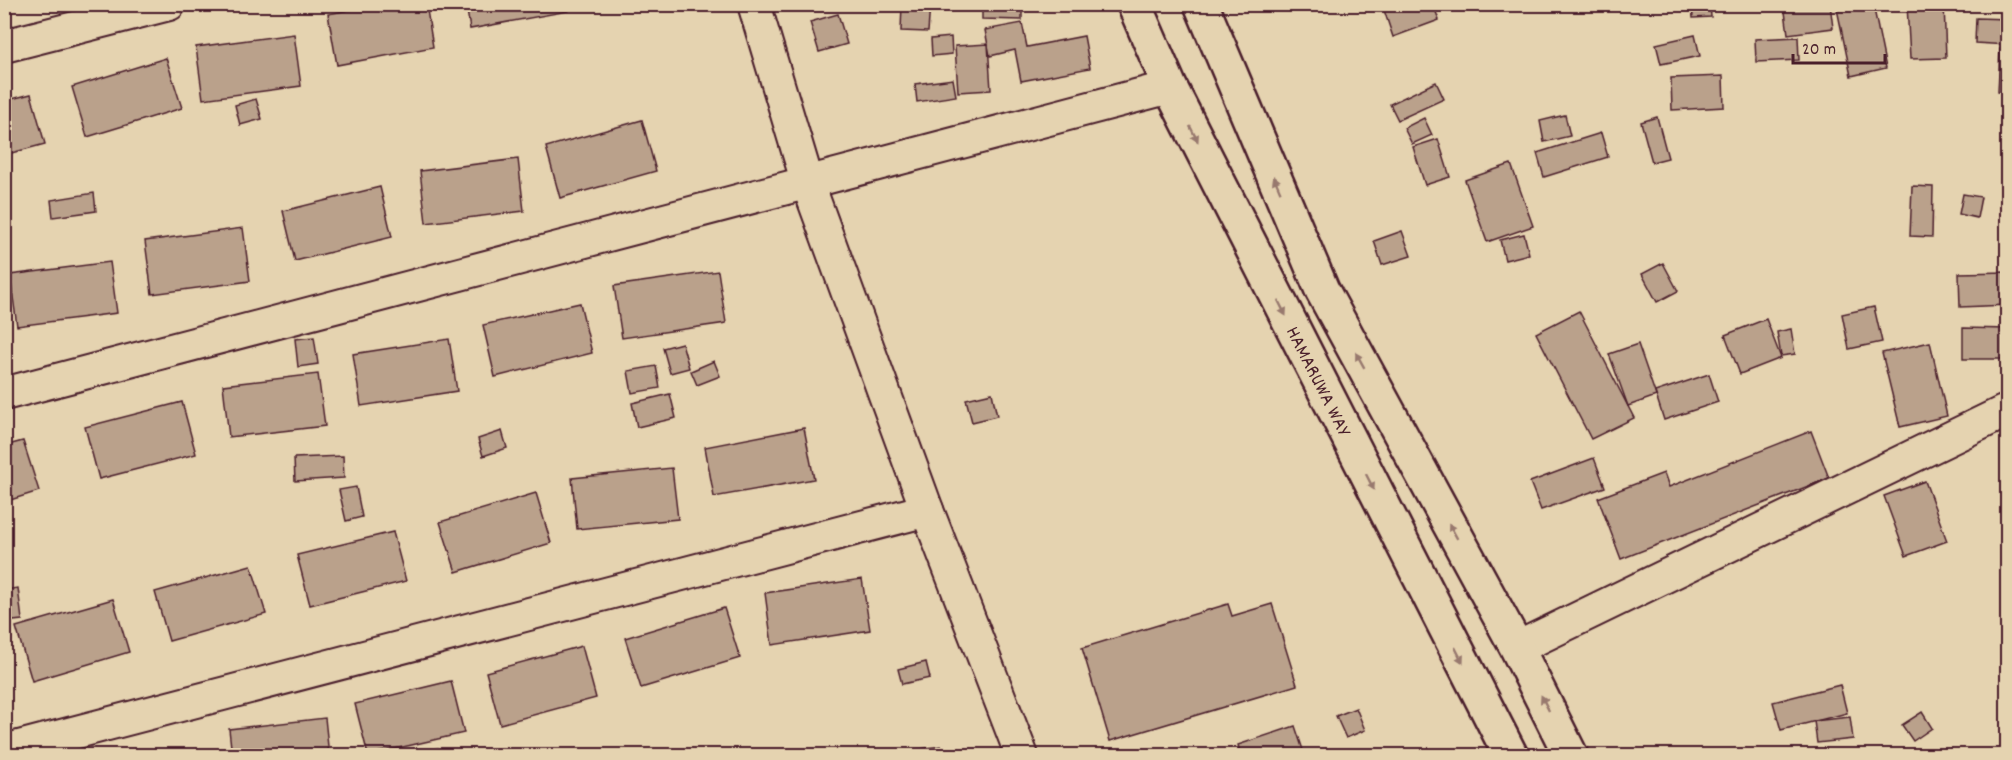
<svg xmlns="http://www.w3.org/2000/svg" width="2012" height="760" font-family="Dekko,sans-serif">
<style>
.building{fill:#baa18b;stroke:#4a1f2b;stroke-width:1.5}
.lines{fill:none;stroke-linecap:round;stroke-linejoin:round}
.minor-casing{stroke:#4a1f2b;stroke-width:36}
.major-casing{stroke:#4a1f2b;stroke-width:38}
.minor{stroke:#e5d3b0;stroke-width:32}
.major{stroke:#e5d3b0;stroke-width:33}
.oneway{fill:#98796e}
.labels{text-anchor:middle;stroke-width:4.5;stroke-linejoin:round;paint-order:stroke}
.street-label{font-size:20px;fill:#4a1f2b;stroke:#e5d3b0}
</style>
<rect width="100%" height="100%" fill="#e5d3b0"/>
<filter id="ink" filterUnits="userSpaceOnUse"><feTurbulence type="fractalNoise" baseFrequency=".0167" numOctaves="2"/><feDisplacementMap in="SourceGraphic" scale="12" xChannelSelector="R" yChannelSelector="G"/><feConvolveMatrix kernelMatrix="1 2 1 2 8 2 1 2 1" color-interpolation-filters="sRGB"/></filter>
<g filter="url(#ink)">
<g class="building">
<path d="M381,4h45l7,43 -96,18 -9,-51z"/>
<path d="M466,4h101l1,7 -98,18z"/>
<path d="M902,4h28l-2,28 -27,-1z"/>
<path d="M982,4h40v16l-40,-1z"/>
<path d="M1382,4h51l6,16 -46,17z"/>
<path d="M1692,4h18l1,13 -18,1z"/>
<path d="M1784,4h46l3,24 -45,6z"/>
<path d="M1836,4h37l13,64 -35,8z"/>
<path d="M1907,4h37l2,54 -36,1z"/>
<path d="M838,14l9,30 -28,8 -9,-30z"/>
<path d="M1976,18l32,1v26l-33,-2z"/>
<path d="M1022,23l5,24 57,-11 6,32 -69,13 -6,-31 -25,6 -5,-26z"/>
<path d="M294,34l7,52 -98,13 -7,-52z"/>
<path d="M1695,35l5,21 -39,8 -5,-20z"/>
<path d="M951,37l1,17 -20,2 -1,-17z"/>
<path d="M1798,37l1,23 -43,2 -1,-23z"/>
<path d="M988,44l3,46 -33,2 -3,-46z"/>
<path d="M2000,49h8v43h-10z"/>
<path d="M166,58l16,50 -95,29 -15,-50z"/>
<path d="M1723,76l1,31 -52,3 -1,-32z"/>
<path d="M953,79l3,17 -39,6 -2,-18z"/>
<path d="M1436,82l8,17 -46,21 -8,-16z"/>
<path d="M31,94l14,50 -41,11v-54z"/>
<path d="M256,99l6,20 -22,6 -5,-20z"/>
<path d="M1565,115l5,21 -26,6 -4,-21z"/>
<path d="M1657,117l11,41 -16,4 -11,-40z"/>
<path d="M1424,118l8,17 -20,9 -8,-16z"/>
<path d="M642,120l14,51 -96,27 -14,-51z"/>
<path d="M1601,133l7,24 -64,20 -7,-24z"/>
<path d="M1438,139l12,38 -25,8 -12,-38z"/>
<path d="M518,159l6,52 -98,12 -6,-52z"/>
<path d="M1511,164l22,62 -46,16 -22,-62z"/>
<path d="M1912,186l21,1 -1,50 -22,-1z"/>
<path d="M380,187l12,50 -97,24 -12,-50z"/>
<path d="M94,193l2,18 -43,6 -2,-17z"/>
<path d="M1963,194l18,3 -4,21 -18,-4z"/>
<path d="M243,228l7,53 -98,13 -7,-53z"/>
<path d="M1402,231l9,25 -29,9 -8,-24z"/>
<path d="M1524,234l5,20 -24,6 -5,-20z"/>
<path d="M110,262l7,51 -100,13 -7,-51z"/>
<path d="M1663,263l15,28 -21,11 -15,-28z"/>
<path d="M718,271l8,52 -104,15 -8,-52z"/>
<path d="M2008,272v33l-48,2 -1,-34z"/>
<path d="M580,303l12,50 -97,24 -12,-52z"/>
<path d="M1874,307l8,35 -33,7 -7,-35z"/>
<path d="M1579,311l55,107 -43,21 -55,-106z"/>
<path d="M1766,319l15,39 -41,16 -15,-39z"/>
<path d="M1963,328l45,1v30h-45z"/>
<path d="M1791,329l4,25 -14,2 -4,-24z"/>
<path d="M314,337l4,27 -20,3 -3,-28z"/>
<path d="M449,339l8,52 -96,15 -8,-52z"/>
<path d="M1930,342l17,74 -47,11 -18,-74z"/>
<path d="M682,343l7,25 -19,5 -7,-25z"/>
<path d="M1638,344l18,52 -28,10 -19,-52z"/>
<path d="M714,361l6,15 -23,9 -6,-14z"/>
<path d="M656,366l4,22 -28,5 -4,-22z"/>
<path d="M318,374l7,52 -96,11 -6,-52z"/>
<path d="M1709,374l9,28 -54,18 -9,-28z"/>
<path d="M992,393l5,23 -25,6 -6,-23z"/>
<path d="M670,394l6,24 -39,9 -5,-24z"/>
<path d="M182,402l14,52 -97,25 -14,-52z"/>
<path d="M804,428l10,51 -100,18 -9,-50z"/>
<path d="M502,431l5,17 -24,8 -5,-17z"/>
<path d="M1811,431l18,47 -208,81 -23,-61 66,-25 5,14z"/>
<path d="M23,441l16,50 -35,11v-56z"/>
<path d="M343,456l1,22 -49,3 -1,-23z"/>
<path d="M1594,458l11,29 -64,23 -11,-28z"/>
<path d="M672,468l6,51 -101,10 -5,-51z"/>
<path d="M1925,481l22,60 -41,15 -22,-60z"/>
<path d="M356,487l6,30 -16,4 -7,-31z"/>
<path d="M536,493l15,50 -95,29 -16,-50z"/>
<path d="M393,532l13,49 -96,24 -13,-50z"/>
<path d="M251,565l15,49 -97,27 -14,-49z"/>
<path d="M862,579l8,51 -98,15 -7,-52z"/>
<path d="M18,588l4,32 -18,2v-32z"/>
<path d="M113,599l16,53 -97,29 -16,-54z"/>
<path d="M1228,604l4,12 40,-12 25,81 -187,56 -28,-93z"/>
<path d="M724,608l16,50 -99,30 -16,-50z"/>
<path d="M582,646l14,52 -96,26 -14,-52z"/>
<path d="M926,662l4,16 -28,6 -4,-15z"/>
<path d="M451,681l13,52 -96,22 -13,-51z"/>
<path d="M1840,685l7,28 -66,17 -8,-28z"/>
<path d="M1356,708l9,22 -19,8 -10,-22z"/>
<path d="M1922,712l10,16 -19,13 -11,-16z"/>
<path d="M1850,717l3,22 -36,4 -3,-22z"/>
<path d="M325,718l4,38h-97l-3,-27z"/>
<path d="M1295,726l10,30h-64l-3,-11z"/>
<path d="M941,746l1,10h-73z"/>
<path d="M438,748l1,8h-23l-1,-4z"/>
<path d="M193,750v6h-42z"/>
</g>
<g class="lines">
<g class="minor-casing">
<g id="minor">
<path d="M754,4l54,180 119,326 95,246"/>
<path d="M4,46l165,-42"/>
<path d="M4,394l1166,-307"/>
<path d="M1517,648l487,-236"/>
<path d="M4,751l923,-241"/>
</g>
</g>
<g class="major-casing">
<g id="major">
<path id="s1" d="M1134,4l36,83 341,669"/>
<path d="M1201,4l121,286 195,358 54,108"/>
</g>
</g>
<use href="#minor" class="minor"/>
<use href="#major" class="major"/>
</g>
<defs><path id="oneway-solid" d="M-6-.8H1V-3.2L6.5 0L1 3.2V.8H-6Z" transform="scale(1.5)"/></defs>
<g class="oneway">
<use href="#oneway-solid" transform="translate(1194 134) rotate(63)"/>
<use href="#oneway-solid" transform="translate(1277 184) rotate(-113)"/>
<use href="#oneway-solid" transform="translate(1282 308) rotate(63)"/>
<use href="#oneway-solid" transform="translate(1360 360) rotate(-119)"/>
<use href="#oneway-solid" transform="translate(1370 482) rotate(63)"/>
<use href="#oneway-solid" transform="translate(1453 531) rotate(-119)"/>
<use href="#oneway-solid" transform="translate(1459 655) rotate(63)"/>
<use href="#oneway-solid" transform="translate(1545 703) rotate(-117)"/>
</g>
</g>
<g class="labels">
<g class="street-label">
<text dy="7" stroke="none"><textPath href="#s1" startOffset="420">HAMARUWA WAY</textPath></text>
</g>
</g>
<rect width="2012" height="760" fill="none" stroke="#e5d3b0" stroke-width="24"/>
<rect x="12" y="12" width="1988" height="736" fill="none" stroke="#4a1f2b" stroke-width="2" filter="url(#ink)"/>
<path d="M1793 54v9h92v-9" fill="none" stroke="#4a1f2b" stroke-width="3"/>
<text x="1802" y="54" font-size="18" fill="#4a1f2b" stroke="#e5d3b0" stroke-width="4.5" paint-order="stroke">20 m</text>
</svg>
